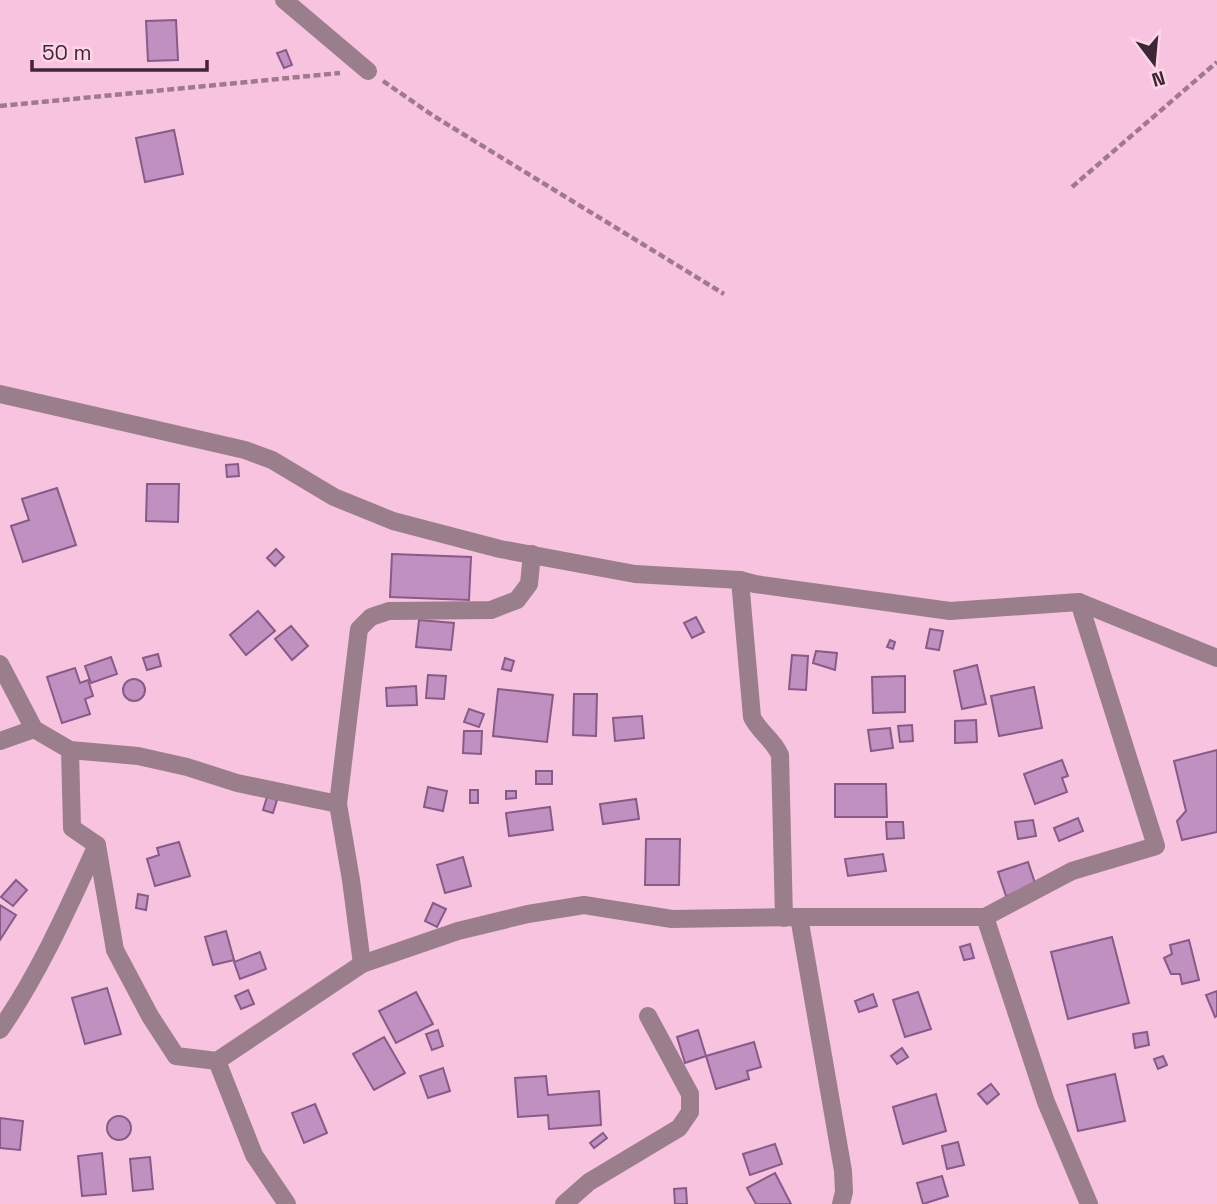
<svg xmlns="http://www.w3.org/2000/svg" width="1217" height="1204" font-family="'Space Grotesk',sans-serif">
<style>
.building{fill:#c090c0;stroke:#875a88;stroke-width:2}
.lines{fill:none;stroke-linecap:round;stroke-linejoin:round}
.path{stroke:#a1798e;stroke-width:4.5;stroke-dasharray:7 3.5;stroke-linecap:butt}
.minor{stroke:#9a7e8c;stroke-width:18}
</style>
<rect width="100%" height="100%" fill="#f8c3df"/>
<g class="building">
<path d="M176,20l2,40 -30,1 -2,-40z"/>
<path d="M286,50l6,15 -8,3 -7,-15z"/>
<path d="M174,130l9,44 -38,8 -9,-44z"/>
<path d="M238,464l1,12 -12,1 -1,-12z"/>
<path d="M147,484h32l-1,38 -32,-1z"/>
<path d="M57,488l19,57 -53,17 -12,-36 18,-6 -7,-21z"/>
<path d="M276,549l8,8 -9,9 -8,-8z"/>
<path d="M392,554l79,3 -2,43 -79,-3z"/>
<path d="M258,611l17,20 -29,24 -16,-20z"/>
<path d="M696,617l8,15 -12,6 -8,-15z"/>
<path d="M419,620l35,3 -3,27 -35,-3z"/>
<path d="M291,626l17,20 -16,14 -17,-21z"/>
<path d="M930,629l13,2 -4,19 -13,-2z"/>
<path d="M890,640l5,2 -2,7 -6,-2z"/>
<path d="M816,651l21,2 -2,17 -22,-7z"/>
<path d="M158,654l3,12 -14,4 -4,-12z"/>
<path d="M792,655l16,1 -2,34 -17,-1z"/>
<path d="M111,657l6,17 -26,9 -6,-17z"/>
<path d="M505,658l9,3 -3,10 -9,-2z"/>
<path d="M977,665l9,39 -24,5 -8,-38z"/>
<path d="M75,668l5,15 8,-3 5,16 -8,3 5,15 -28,9 -15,-46z"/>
<path d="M428,675l18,1 -2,23 -18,-1z"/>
<path d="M905,676v36l-32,1 -1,-36z"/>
<circle cx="134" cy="690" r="11"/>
<path d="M416,686l1,19 -30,1 -1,-18z"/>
<path d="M1034,687l8,41 -43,8 -8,-40z"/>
<path d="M498,689l55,6 -6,47 -54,-6z"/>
<path d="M574,694h23l-1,42 -23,-1z"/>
<path d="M469,709l15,5 -5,13 -15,-5z"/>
<path d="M642,716l2,22 -29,3 -2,-23z"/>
<path d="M976,720l1,22 -22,1v-22z"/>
<path d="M912,725l1,16 -13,1 -2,-16z"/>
<path d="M890,728l3,20 -22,3 -3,-21z"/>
<path d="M464,731h18l-1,23 -18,-1z"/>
<path d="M1217,750v82l-35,8 -5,-19 9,-10 -12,-50z"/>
<path d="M1062,760l6,16 -6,2 5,14 -32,12 -11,-30z"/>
<rect x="536" y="771" width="16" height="13"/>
<path d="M835,784h51l1,33h-52z"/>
<path d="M428,787l19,4 -4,20 -19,-4z"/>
<rect x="470" y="790" width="8" height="13"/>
<path d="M506,791h10v7l-10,1z"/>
<path d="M267,797l10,3 -4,13 -10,-3z"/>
<path d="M636,799l3,20 -36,5 -3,-20z"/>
<path d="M550,807l3,23 -44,6 -3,-23z"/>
<path d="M1078,818l5,13 -24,10 -5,-13z"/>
<path d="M1033,820l3,16 -18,3 -3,-17z"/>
<path d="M886,822h17l1,16 -17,1z"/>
<path d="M646,839h34l-1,46h-34z"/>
<path d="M179,842l11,34 -35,10 -8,-27 12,-4 -2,-7z"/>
<path d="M883,854l3,17 -38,5 -3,-17z"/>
<path d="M463,857l8,29 -26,7 -8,-28z"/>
<path d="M1028,862l8,24 -30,10 -8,-24z"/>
<path d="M16,880l11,10 -14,16 -12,-9z"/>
<path d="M138,894l10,2 -2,14 -10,-2z"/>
<path d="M433,903l13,6 -9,18 -12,-6z"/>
<path d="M0,905l16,10 -16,25z"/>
<path d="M226,931l8,29 -21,5 -8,-28z"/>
<path d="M1112,937l17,66 -61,16 -17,-67z"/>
<path d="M1189,940l10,40 -17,4 -2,-10h-9l-7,-16 8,-4 -2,-9z"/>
<path d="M970,944l4,14 -10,2 -4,-13z"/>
<path d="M260,952l6,17 -26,10 -6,-17z"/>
<path d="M107,988l14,46 -36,10 -13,-46z"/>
<path d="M248,990l6,14 -13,5 -6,-13z"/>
<path d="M1217,991v25l-2,1 -9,-22z"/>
<path d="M416,992l17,32 -37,19 -17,-32z"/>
<path d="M918,992l13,37 -26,8 -12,-37z"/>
<path d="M873,994l4,12 -18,6 -4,-11z"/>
<path d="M438,1030l5,16 -11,4 -6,-16z"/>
<path d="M698,1030l8,26 -21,7 -8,-26z"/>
<path d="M1147,1032l2,13 -14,3 -2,-14z"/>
<path d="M384,1037l21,36 -31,17 -21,-36z"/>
<path d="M754,1042l7,25 -14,4 2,8 -33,10 -10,-33z"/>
<path d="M902,1048l6,9 -11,7 -6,-8z"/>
<path d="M1163,1056l4,9 -9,4 -4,-10z"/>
<path d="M443,1068l7,23 -22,7 -8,-22z"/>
<path d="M1115,1074l10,47 -47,10 -11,-46z"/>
<path d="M546,1076l2,19 51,-4 2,34 -52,4 -1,-14 -30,2 -3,-39z"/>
<path d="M991,1084l8,10 -12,10 -9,-10z"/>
<path d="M936,1094l10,37 -43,13 -10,-37z"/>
<path d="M315,1104l12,29 -23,10 -12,-30z"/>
<circle cx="119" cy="1128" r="12"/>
<path d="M0,1118l23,3 -3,29 -20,-2z"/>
<path d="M603,1133l4,5 -13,10 -4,-5z"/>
<path d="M958,1142l6,23 -17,4 -5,-23z"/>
<path d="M775,1144l7,20 -32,11 -7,-21z"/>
<path d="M102,1153l4,41 -24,2 -4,-40z"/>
<path d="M150,1157l3,32 -20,2 -3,-32z"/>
<path d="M775,1173l16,31h-35l-9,-16z"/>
<path d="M942,1176l6,20 -25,8 -6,-21z"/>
<path d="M686,1188l1,16h-12l-1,-15z"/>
</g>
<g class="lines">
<g class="path">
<path d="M383,81l49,34 292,179"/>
<path d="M0,106l340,-33"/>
<path d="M1072,187l145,-125"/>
</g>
<g class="minor">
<path d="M284,0l84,71"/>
<path d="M0,394l245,56 27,10 62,37 59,24 107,28 135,25 105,6 15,4 195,27 129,-9 138,56"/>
<path d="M740,580l12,137c7,15 21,22 28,38l4,163"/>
<path d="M0,664l34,65 36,21 2,78 25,17 18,105 35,66 26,40 41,5 37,94 33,49"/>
<path d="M0,741l34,-12"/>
<path d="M70,750l68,6 49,11 50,16 101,21 13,76 11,84"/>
<path d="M338,804l21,-175 12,-12 18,-6 102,-1 26,-10 12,-16 3,-30"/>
<path d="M799,917h186l87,-46 84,-25 -77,-244"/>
<path d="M985,917l61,185 43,102"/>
<path d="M0,1030c40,-58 68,-122 97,-185"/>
<path d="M217,1061l145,-97 96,-33 70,-17 56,-9 88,14 127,-2 44,254 1,21 -3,12"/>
<path d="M564,1204l25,-22 90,-54 11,-16v-18l-42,-78"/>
</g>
</g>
<g transform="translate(1154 63) rotate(164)" stroke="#fdd5e9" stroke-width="5" paint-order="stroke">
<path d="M0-5L12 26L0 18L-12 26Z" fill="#3f2634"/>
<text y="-10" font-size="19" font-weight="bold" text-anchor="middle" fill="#3f2634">N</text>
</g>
<path d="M32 60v10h175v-10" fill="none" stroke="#3f2634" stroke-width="3.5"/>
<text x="42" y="60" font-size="21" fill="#3f2634" stroke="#fdd5e9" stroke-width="5" paint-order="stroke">50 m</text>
</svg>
